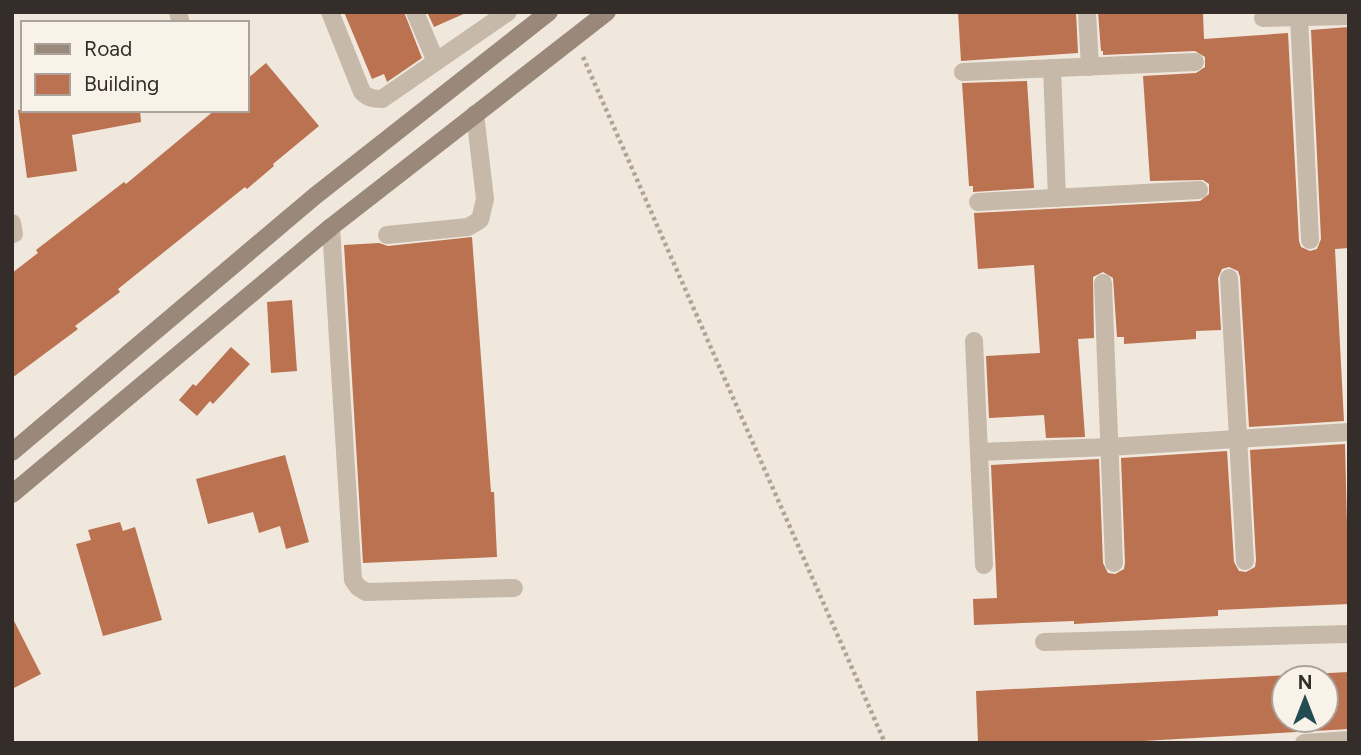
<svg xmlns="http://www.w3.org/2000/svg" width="1361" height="755" font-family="Figtree,sans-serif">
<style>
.building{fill:#ba7251;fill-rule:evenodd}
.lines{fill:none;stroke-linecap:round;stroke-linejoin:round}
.path{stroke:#b2a394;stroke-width:4.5;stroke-dasharray:3.5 3.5;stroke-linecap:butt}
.street{stroke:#c6b9aa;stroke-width:18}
.secondary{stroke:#9a897b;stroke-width:18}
</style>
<rect width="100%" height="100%" fill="#f0e8dd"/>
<g class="building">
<path d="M344,12h60l18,46 -35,24 -3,-8 -12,5z"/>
<path d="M427,12h41l-34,15z"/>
<path d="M958,12h118l2,41 -117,8z"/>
<path d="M1098,12h105l1,27 84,-6 11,208 2,6 9,4 7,-2 4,-10 -10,-209 38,-3v221l-14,1 9,172 -95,6 -9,-150 -2,-6 -9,-4 -7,2 -4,9 3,52 -25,1v8l-72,5v-7h-7l-4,-59 -10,-6 -10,5 1,61 -16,1 7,98 -39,1 -2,-23 -55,3 -3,-62 54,-3 -6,-88 -56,4 -4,-56 226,-12 9,-7v-10l-6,-4 -53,1 -7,-105 53,-3 9,-6v-10l-10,-6 -92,4v-4h-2z"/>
<path d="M266,63l53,63 -46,38 1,2 -27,23 -2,-2 -127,102 2,3 -45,34 3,3 -66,49v-105l26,-20 -2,-3 88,-68 2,2 89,-74h32v-31z"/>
<path d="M1027,81l7,107 -61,4v-6h-4l-7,-103z"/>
<path d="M18,110h122l1,12 -69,13 5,36 -50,7z"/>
<path d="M472,237l19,255h3l3,65 -134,6 -19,-318 35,-2 9,3z"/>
<path d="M292,300l5,71 -26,2 -4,-71z"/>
<path d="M231,347l19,17 -37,40 -3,-3 -13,15 -18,-16 14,-16 3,2z"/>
<path d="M1345,444l4,160 -131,6v6l-144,8v-3l-100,4 -1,-26 24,-1 -6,-133 108,-6 4,104 5,10 7,1 9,-5 1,-6 -4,-105 106,-7 7,111 5,9 7,1 9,-5 1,-7 -6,-110z"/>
<path d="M285,455l24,87 -23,7 -6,-23 -21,7 -6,-21 -45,12 -12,-45z"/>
<path d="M120,522l3,9 12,-4 27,93 -59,16 -27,-92 15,-4 -3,-10z"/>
<path d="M12,617l29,57 -29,15z"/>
<path d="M1349,672v57l-240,14h-131l-2,-52zM1284,678h42v42h-42z"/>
</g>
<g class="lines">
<path class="path" d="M583,57l302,686"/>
<g class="street">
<path d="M178,12l3,11"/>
<path d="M330,12l32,80c6,6 11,7 20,7l126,-87"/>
<path d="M415,12l21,50"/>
<path d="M1087,12l3,55"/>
<path d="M1299,17l11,223"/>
<path d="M1263,18l86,-2"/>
<path d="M1052,68l5,130"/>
<path d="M963,72l232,-10"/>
<path d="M978,202l221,-12"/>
<path d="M12,223l2,11"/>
<path d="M331,227l22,353 5,7 8,5 148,-4"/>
<path d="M387,235l81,-8 12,-7 5,-21 -10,-85"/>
<path d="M1229,278l16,283"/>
<path d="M1103,283l11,280"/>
<path d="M974,341l10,224"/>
<path d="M979,452l130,-5 240,-15"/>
<path d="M1044,642l305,-8"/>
<path d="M1304,743l45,-3"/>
</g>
<g class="secondary">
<path d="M12,452l303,-256 234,-184"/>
<path d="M12,494l319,-267 276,-215"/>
</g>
</g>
<rect width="1361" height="755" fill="none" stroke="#352d29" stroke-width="28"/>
<rect x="21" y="21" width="228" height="91" fill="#f8f2e9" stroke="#aaa39c" stroke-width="2"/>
<rect x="35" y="44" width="35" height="10" fill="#9a897b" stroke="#aaa39c" stroke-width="2"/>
<text x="84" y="56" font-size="21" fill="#352d29">Road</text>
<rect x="35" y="74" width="35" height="21" fill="#ba7251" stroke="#aaa39c" stroke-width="2"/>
<text x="84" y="91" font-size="21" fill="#352d29">Building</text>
<g transform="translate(1305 699)"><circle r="33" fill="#f8f2e9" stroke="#aaa39c" stroke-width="2"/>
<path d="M0-5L12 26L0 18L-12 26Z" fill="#224b52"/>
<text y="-10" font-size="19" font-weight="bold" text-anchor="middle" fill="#352d29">N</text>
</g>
</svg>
